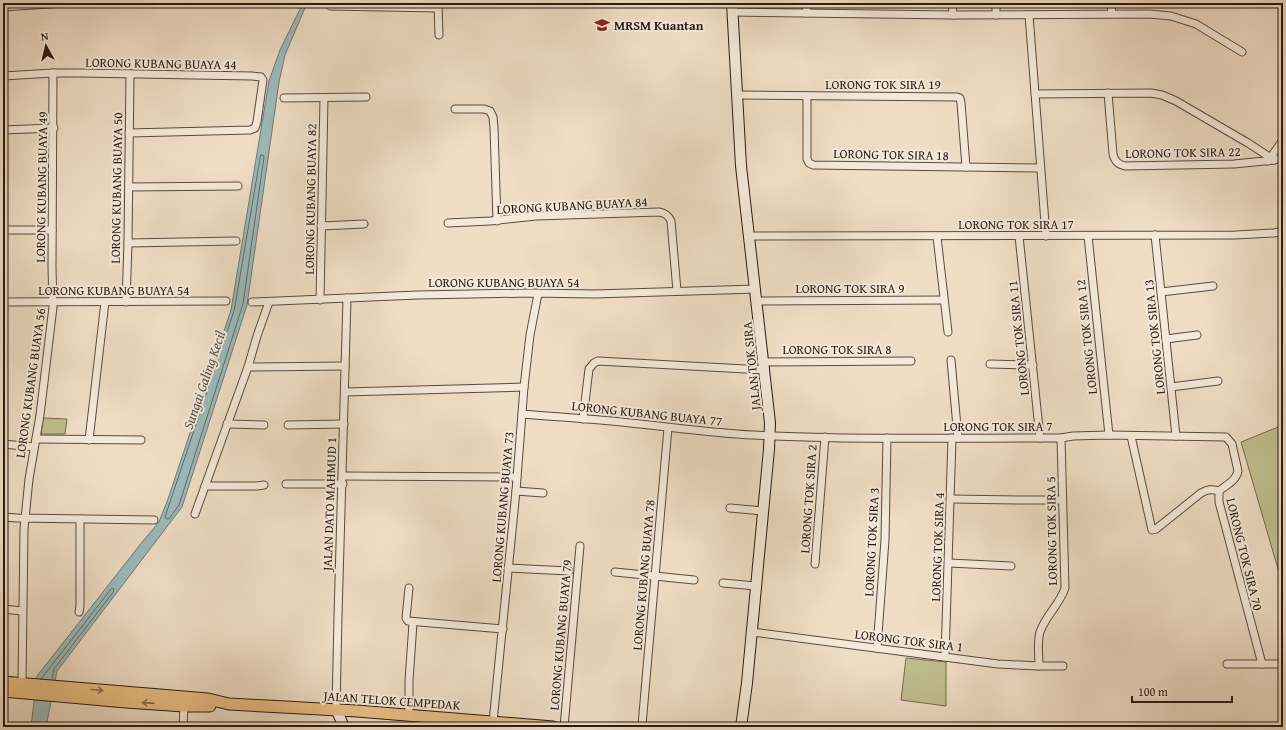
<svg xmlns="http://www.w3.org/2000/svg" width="1286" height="730" font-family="'Gentium Book Plus',serif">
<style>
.green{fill:#c0bf90;stroke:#746c51}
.water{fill:#9cbbbb;stroke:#6e7a77}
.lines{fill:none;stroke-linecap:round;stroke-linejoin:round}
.shore{stroke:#626a66;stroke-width:1}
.street-casing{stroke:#5a4a3f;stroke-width:9}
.secondary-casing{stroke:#291912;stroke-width:12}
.primary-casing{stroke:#291912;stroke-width:13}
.street{stroke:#f5eada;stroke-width:7}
.secondary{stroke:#f5eada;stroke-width:10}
.primary{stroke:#e8bf83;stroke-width:11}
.oneway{stroke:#886c4a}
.labels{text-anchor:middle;stroke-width:4;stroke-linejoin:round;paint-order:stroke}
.poi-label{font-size:13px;font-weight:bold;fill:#291912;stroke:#f5eada;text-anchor:start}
.street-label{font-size:13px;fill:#291912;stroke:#f5eada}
.water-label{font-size:14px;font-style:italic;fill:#51524d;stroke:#f5eada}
</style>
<rect width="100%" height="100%" fill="#efdec6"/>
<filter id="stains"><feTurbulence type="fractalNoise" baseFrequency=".005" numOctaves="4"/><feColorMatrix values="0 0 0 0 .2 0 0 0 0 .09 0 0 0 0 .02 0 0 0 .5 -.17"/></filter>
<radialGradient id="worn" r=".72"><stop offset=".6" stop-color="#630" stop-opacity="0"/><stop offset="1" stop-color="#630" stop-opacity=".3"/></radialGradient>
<g class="green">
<path d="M43,418l24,1 -2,15h-24z"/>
<path d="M1283,425v161l-42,-144z"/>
<path d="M906,658l40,4v44l-45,-6z"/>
</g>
<path class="water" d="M303,3h4l-22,52 -6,27 -32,223 -65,202 -125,164 -11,56h-15l6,-51 106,-135 16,-19 9,-23 63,-189 38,-229 11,-31z"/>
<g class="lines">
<g class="shore">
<path d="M261,155h2l1,2 -21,147 -64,201 -10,14h-2l-2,-2 69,-206z"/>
<path d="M41,679l70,-90 2,-1 1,3 -60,78 -2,11"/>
</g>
<g class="street-casing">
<g id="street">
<path d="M438,3l1,32"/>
<path d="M806,3l1,10"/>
<path d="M952,3l1,12"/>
<path d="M996,3v12"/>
<path d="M1111,3l1,11"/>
<path d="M330,6l108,2"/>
<path d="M3,7l62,-4"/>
<path d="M733,12l220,3 196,-1 22,2 25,8 46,28"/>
<path d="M1029,15l17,221"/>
<path d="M3,76l50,-3h29l170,3 9,1 2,3 -6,42 -2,6 -5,2 -121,3"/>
<path d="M1108,93l5,61c2,8 5,10 12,12l109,-2 40,-4 9,-3"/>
<path d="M1035,94l116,-1 11,2 14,6 72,42 26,17"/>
<path d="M738,95l219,2 3,1 1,5 5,64"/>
<path d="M807,96v63l2,4 4,2 227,3"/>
<path d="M284,98l82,-1"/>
<path d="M455,109h29l6,2 3,6 1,11 3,93"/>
<path d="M3,130l51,-2"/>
<path d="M1268,161l15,-21"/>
<path d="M129,187l109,-1"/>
<path d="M448,223l42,-2 46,-5 123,-4c6,1 9,3 12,9l6,70"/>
<path d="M321,226l43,-2"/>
<path d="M3,230h49"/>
<path d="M1155,235l21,201"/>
<path d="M749,236l487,-1 38,-2 9,-2"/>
<path d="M1019,236l21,202"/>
<path d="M1088,236l21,199"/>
<path d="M937,237l11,95"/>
<path d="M128,243l108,-2"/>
<path d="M1161,292l52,-6"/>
<path d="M320,300l4,-202"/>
<path d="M757,301l186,-1"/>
<path d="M3,302l223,-1"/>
<path d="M126,302l2,-59 2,-169"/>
<path d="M252,302l166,-7 113,-2 64,1 161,-5"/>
<path d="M1166,339l31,-4"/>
<path d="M951,360l7,78"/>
<path d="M764,362l147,-1"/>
<path d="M990,364l43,1"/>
<path d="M248,367l97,-1"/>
<path d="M1171,387l47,-6"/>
<path d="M345,392l179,-5"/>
<path d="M522,414c36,3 72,5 108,9 41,4 82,10 123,12 103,5 205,3 308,3l12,-2 36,-1 117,2 6,7 6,27c-2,10 -12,14 -19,20v11l43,162"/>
<path d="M583,419l6,-50 5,-6 4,-2 167,9"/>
<path d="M227,424l37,1"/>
<path d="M288,425l56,-1"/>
<path d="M1131,436l21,94 4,-1 45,-36c7,-4 10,-4 18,-2"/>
<path d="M36,439l105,1"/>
<path d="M89,440l16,-138"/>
<path d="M3,444l31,3"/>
<path d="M343,476l174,1"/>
<path d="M286,484h57"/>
<path d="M205,486h52l7,-1"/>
<path d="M516,491l27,2"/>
<path d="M951,499l73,1h38"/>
<path d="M730,508l33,3"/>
<path d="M195,514l53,-147 9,-31 12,-34"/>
<path d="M3,517l14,1 137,2"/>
<path d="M949,563l62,3"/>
<path d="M815,564l10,-127"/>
<path d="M508,568l61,3"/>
<path d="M615,572l79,8"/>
<path d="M723,583l33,3"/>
<path d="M409,588l-3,30 2,3 95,8"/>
<path d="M3,609l19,2"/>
<path d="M79,612l1,-6v-87"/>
<path d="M752,632l246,32 41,2h24"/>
<path d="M877,648l8,-108 2,-102"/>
<path d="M945,657l7,-219"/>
<path d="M1227,664h56"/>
<path d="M1039,666c0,-11 -2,-24 1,-34 6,-17 20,-28 25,-44l-4,-150"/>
<path d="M22,683l2,-154 5,-50 11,-64 13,-108 -1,-40 1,-194"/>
<path d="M336,709l2,-93 9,-318"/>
<path d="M409,715v-34l4,-58"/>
<path d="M493,722l23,-231 8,-104 6,-52 8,-41"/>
<path d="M642,725l26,-297"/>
<path d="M183,727l1,-21"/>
<path d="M564,727l16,-181"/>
</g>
</g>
<g class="secondary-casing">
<g id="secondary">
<path d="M732,3l9,163 29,257 -1,26 -22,234 -6,44"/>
<path d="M336,709l8,18"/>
</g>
</g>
<g class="primary-casing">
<g id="primary">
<path d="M3,682l205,17 21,5 128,7 196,16"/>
<path d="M3,691l123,11 58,4h26"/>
</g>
</g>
<use href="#street" class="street"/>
<use href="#secondary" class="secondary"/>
<use href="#primary" class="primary"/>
</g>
<defs><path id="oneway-shaft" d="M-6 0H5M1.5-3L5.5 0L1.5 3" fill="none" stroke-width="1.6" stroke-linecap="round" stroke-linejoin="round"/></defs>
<g class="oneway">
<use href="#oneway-shaft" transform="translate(97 690) rotate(5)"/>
<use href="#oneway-shaft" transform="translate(148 703) rotate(-176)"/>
</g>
<defs>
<g id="school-bare" transform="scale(1.2)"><path d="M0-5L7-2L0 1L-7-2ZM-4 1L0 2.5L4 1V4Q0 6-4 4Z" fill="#8f2418" stroke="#f5eada" stroke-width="2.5" paint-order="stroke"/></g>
</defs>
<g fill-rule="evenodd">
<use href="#school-bare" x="602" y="25"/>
</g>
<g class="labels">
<g class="poi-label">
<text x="614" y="30">MRSM Kuantan</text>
</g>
<g class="street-label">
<text transform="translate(161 63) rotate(1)" y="5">LORONG KUBANG BUAYA 44</text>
<text x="883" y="89">LORONG TOK SIRA 19</text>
<text transform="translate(1183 152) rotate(-1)" y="5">LORONG TOK SIRA 22</text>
<text transform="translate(891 154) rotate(1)" y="5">LORONG TOK SIRA 18</text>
<text transform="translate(41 187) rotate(-89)" y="5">LORONG KUBANG BUAYA 49</text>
<text transform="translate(116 188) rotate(-89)" y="5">LORONG KUBANG BUAYA 50</text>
<text transform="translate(310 199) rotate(-89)" y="5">LORONG KUBANG BUAYA 82</text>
<text transform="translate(572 205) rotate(-3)" y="5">LORONG KUBANG BUAYA 84</text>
<text x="1016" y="229">LORONG TOK SIRA 17</text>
<text x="504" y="287">LORONG KUBANG BUAYA 54</text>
<text x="850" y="293">LORONG TOK SIRA 9</text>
<text x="114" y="295">LORONG KUBANG BUAYA 54</text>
<text transform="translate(1086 337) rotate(-96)" y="5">LORONG TOK SIRA 12</text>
<text transform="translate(1154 337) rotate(-96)" y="5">LORONG TOK SIRA 13</text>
<text transform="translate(1018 338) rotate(-96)" y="5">LORONG TOK SIRA 11</text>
<text x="837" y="354">LORONG TOK SIRA 8</text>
<text transform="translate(751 366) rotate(-96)" y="5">JALAN TOK SIRA</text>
<text transform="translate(30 383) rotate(-82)" y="5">LORONG KUBANG BUAYA 56</text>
<text transform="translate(647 413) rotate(6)" y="5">LORONG KUBANG BUAYA 77</text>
<text x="998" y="431">LORONG TOK SIRA 7</text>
<text transform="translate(808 499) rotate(-86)" y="5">LORONG TOK SIRA 2</text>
<text transform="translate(329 504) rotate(-88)" y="5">JALAN DATO MAHMUD 1</text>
<text transform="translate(502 507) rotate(-85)" y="5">LORONG KUBANG BUAYA 73</text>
<text transform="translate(1051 531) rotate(-91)" y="5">LORONG TOK SIRA 5</text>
<text transform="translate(871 542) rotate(-87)" y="5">LORONG TOK SIRA 3</text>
<text transform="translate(937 547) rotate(-88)" y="5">LORONG TOK SIRA 4</text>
<text transform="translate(1245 554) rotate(76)" y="5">LORONG TOK SIRA 70</text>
<text transform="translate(643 575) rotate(-85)" y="5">LORONG KUBANG BUAYA 78</text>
<text transform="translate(560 635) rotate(-85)" y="5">LORONG KUBANG BUAYA 79</text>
<text transform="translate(909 640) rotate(7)" y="5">LORONG TOK SIRA 1</text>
<text transform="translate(392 700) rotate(4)" y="5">JALAN TELOK CEMPEDAK</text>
</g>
<g class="water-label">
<text transform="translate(204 380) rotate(-71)" y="5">Sungai Galing Kecil</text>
</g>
</g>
<rect width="1286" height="730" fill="none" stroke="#efdec6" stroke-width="16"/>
<rect x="4" y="4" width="1278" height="722" fill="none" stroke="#291912" stroke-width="2"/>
<rect x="8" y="8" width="1270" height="714" fill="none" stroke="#291912"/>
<g transform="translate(46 46) rotate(352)" stroke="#f5eada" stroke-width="3" paint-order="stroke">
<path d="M0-3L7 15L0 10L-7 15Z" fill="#291912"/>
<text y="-6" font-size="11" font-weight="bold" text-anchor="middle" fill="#291912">N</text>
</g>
<path d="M1132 696v6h100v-6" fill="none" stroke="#291912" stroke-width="2"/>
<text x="1138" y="696" font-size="12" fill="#291912" stroke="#f5eada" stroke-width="3" paint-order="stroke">100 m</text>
<rect width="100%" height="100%" filter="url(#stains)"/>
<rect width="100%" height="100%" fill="url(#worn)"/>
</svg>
